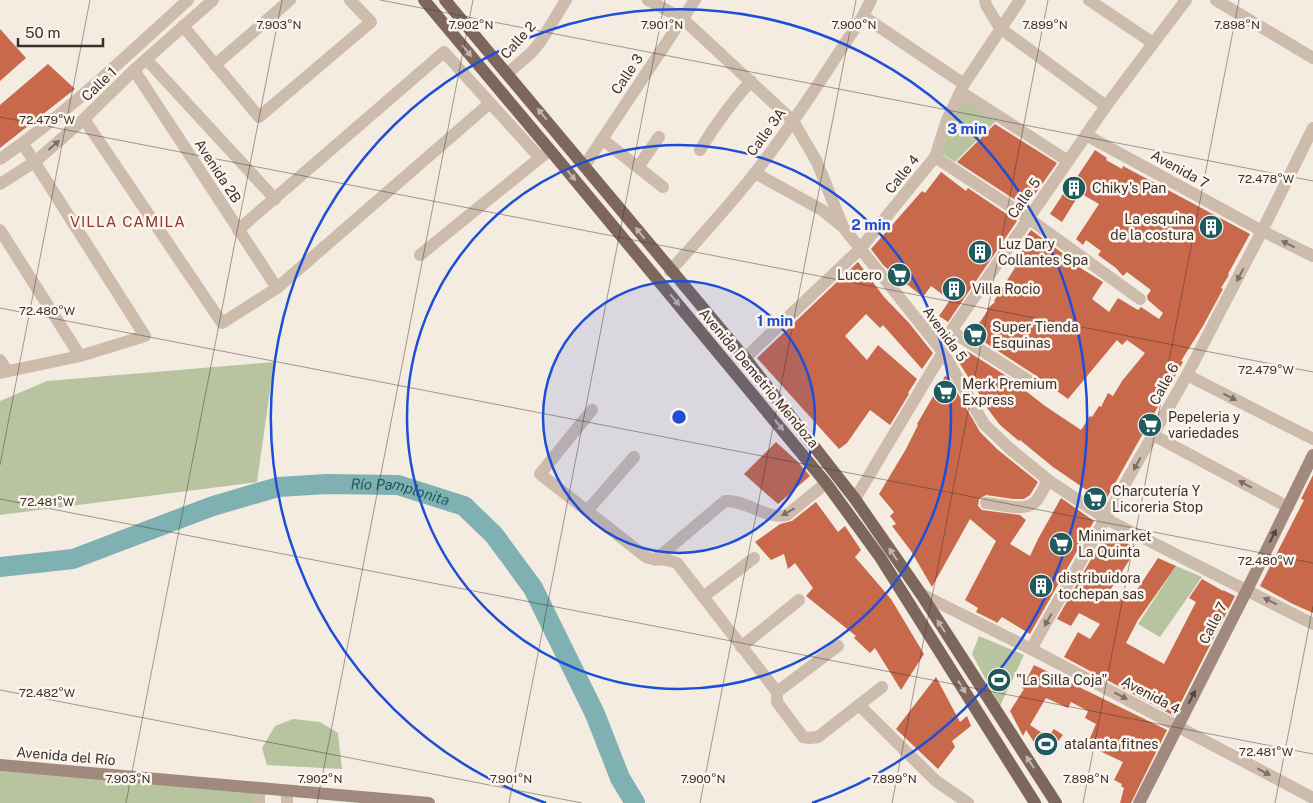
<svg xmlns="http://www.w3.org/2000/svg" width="1313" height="803" font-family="'Public Sans',sans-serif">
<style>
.green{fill:#b8c4a0}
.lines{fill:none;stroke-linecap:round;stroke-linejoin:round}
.river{stroke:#7fb0b2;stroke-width:20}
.building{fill:#c8694b}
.street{stroke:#cdbbac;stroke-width:12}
.secondary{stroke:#a18a7d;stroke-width:12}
.primary{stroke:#7d675c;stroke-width:12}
.oneway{fill:#c2b5ac}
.oneway2{fill:#7d6f65}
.oneway3{fill:#544640}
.ticks{fill:none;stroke:#3b302b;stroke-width:1;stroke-opacity:0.45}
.ring{fill:none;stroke:#1d4ed8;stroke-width:2.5}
.labels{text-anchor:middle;stroke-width:5;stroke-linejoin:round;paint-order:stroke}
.street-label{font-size:14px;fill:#3b302b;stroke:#fbf5ee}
.poi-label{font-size:14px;fill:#3b302b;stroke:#fbf5ee;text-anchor:start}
.neighbourhood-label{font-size:15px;letter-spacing:1px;fill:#8c3b22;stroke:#fbf5ee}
.water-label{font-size:15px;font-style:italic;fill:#1f5a5e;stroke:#fbf5ee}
.ticks-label{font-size:12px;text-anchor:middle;fill:#3b302b;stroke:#fbf5ee;stroke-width:5;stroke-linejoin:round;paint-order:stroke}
.centre{fill:#1d4ed8;stroke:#fbf5ee;stroke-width:2.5}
.ring-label{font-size:15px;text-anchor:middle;font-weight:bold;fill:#1d4ed8;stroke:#fbf5ee;stroke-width:5;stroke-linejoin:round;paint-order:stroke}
</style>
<rect width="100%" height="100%" fill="#f4ebe1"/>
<g class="green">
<path d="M962,96l36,23 -43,43 -16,-10z"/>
<path d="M274,362l-17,120 -257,33v-114l47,-20z"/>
<path d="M1176,566l26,11 -42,60 -22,-13z"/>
<path d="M979,636l45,19 -24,51 -28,-52z"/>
<path d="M293,719l27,3 18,11 4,36 -75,-4 -5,-17 13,-22z"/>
<path d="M0,771l256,20v12h-256z"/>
</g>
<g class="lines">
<path class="river" id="s1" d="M0,567l73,-8 140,-53 65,-19 49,-3 71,1 66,21 30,29 39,53 62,126 25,64 15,25"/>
</g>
<g class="building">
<path d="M0,29l26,29 -26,23z"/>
<path d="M48,64l27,25 -75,59v-43z"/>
<path d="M995,124l62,39 -31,44 -69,-45z"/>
<path d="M1095,150l12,8 -1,2 16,9 1,-3 127,68 -22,40 1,1 -8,13 2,1 -20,37 -22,35 2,1 -79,141 -17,-10 1,-2 -35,-24 -33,-27 -1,1 -19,-16 -19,-25h2l-27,-42 11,-7 41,26 37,29 36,24 9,-14 2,1 7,-11 2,1 7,-14 5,3 9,-15 23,-28 -18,-13 -5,5 -5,-5 -49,59 -33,-24 -63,-41 16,-24 -1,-1 8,-7 -1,-1 29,-46 -3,-2 6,-8 -4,-3 9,-12 49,36 -1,1 24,15 -11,17 17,13 9,-14 20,12 3,-3 18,12 4,-6 -15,-13 -1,-4 4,-6 -24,-18 -4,4 -7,-8 -18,-13 3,-4 -15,-11 -3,5 -7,-6 23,-35 -19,-11 -18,29 -12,-8 21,-32 2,1z"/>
<path d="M941,172l25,19 2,-3 49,33 -69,101 -9,-6 11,-16 -19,-14 -8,11 -39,-31 -13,-17 51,-58 3,2z"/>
<path d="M858,262l26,35 25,26 24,30 -11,16 -39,-44 -3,3 -14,-14 -21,22 22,24 11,-15 39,34 -9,14 1,1 -19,31 -20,-15 -23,33 -8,6 -82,-91z"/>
<path d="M945,376l4,2 31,54 17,17 41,33 -8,13 -6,4h-11l-27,-4 -7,4 -1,7 4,4 38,5 6,5 -16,24 20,12 8,-17 23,-41 33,23 -64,113 -28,-17 -5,6 -1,-1 -20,-10 2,-4 -13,-8 31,-59 -26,-22 -38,68 -21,-36 -19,-25 4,-2 -6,-8 4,-4 -15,-18 27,-45 12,-24 -1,-1z"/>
<path d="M776,442l21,19 13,15 -32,28 -34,-30z"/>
<path d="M1313,475v138l-20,-9 -33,-18 44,-86 -3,-1z"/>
<path d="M816,502l22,30 7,-6 16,24 -6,7 36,42 33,55 -23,36 -26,-42 -5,5 -16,-15 2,-2 -50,-40 7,-8 -18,-25 -7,6 -4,-15 -13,6 -16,-18 25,-18 12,-3z"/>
<path d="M1106,533l31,15 -28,44 20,10 29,-44 18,8 -38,54 -12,23 38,21 32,-62 -7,-4 13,-19 21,12v-1l12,6 -61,120 -110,-59 14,-25 12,7 10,-15 -21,-11 -8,13 -14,-7z"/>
<path d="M1034,665l133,65 -36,73h-11l4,-15 -3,-2 1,-2 -8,-4 9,-18 -36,-17 9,-21 -11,-6 3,-7 -17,-9 -3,6 -22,-10 -16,27 18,12 6,-8 9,6 -12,15 1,2 -8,5 -18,-27 -3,6 -13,-25 14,-22 -2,-1z"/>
<path d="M936,677l24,45 7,-6 4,10 -19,15 3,6 -17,22 -42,-40z"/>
</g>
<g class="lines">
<g class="street">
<path d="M648,0l35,19 110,102 24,41 26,65 100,125 41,72 25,24 39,32 58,39 207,105"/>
<path d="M985,0l1,5 14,23 106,78"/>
<path d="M1089,0l64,43"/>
<path d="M1216,0l97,58"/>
<path d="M863,16l101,68"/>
<path d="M183,26l76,91 112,-95 -21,-22"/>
<path d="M147,60l128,139"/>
<path d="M215,65l75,-65"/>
<path d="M134,70l143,218"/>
<path d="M508,73l23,-20 10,-12 25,-41"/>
<path d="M961,92l107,69"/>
<path d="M84,119l138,204 55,-35 213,-185"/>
<path d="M1086,135l176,96 51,25"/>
<path d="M602,139l61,48"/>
<path d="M700,150c15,-25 31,-47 51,-69"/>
<path d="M935,157l93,61 112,81"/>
<path d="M0,159c68,-46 127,-104 188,-159"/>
<path d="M585,165l110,-165"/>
<path d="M638,167l21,-30"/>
<path d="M755,173l67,37 20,16"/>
<path d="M0,184l36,-23 48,-42 50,-49 79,-70"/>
<path d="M0,230l80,126"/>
<path d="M238,230l206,-178 96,106"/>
<path d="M420,255l126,-102"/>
<path d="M670,271c29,-32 58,-64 85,-98 39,-50 73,-104 108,-157l8,-16"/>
<path d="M951,331l80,51"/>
<path d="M745,358l115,-109 75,-92 12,-37 17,-36 56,-84"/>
<path d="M0,360l7,11"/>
<path d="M0,373l80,-17 65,-20 -122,-192"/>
<path d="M1187,375l126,64"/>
<path d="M592,410l-52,64 106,83c12,4 19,1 31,6l100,129v10l26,35 7,1 8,-1 64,-50"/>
<path d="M1153,435l135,72"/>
<path d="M855,499l88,-147 8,-21 155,-225 80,-106"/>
<path d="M986,503c14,1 40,10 50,-2 5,-6 8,-14 12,-21"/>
<path d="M587,511l47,-54"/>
<path d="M655,560l70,-59c22,-1 41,19 62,14l39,-32"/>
<path d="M921,594l110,55 282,149"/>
<path d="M703,597l51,-39"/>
<path d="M741,647l58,-47"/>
<path d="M1031,649l156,-274 75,-144 51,-103"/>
<path d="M777,692l61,-46"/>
<path d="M859,705l77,76 32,22"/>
<path d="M259,788v15"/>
<path d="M287,791v12"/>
</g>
<g class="secondary">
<path d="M0,765l429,38"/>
<path d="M1139,803l108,-213 66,-135"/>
</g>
<g class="primary">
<path d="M424,0l126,150 276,333 54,74 155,246"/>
<path d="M445,0l300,358 110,141 66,95 135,209"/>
</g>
</g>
<defs><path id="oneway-solid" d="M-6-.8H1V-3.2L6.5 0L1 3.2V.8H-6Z" transform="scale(1.25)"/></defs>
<g class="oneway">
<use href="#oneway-solid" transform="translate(467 51) rotate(50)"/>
<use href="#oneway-solid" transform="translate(542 114) rotate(-130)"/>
<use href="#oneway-solid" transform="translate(571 175) rotate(50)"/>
<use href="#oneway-solid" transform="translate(640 233) rotate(-129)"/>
<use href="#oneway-solid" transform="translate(675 300) rotate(50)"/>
<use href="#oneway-solid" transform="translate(779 425) rotate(50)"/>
<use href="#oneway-solid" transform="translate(893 554) rotate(-124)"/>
<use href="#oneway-solid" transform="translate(941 626) rotate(-123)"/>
<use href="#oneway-solid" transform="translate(962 687) rotate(58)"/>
<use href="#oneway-solid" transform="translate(1030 762) rotate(-123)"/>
</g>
<g class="oneway2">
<use href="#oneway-solid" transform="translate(54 145) rotate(-41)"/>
<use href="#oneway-solid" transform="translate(1288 244) rotate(-154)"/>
<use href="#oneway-solid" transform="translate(1240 275) rotate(118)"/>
<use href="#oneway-solid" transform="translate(1230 397) rotate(27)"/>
<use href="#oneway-solid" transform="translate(1137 464) rotate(119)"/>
<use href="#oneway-solid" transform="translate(1245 484) rotate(-152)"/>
<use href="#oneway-solid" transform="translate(788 512) rotate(151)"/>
<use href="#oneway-solid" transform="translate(1270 601) rotate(-153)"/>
<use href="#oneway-solid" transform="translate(1048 620) rotate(120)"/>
<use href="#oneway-solid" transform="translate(1121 696) rotate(28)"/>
<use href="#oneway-solid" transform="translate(1264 772) rotate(28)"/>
</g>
<g class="oneway3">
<use href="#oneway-solid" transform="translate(1273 536) rotate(-64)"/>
<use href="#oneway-solid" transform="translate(1192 697) rotate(-63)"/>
</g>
<path class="ticks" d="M380,0l933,181M0,117l1313,255M0,308l1313,255M0,465l90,-465M0,499l1313,255M0,690l582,113M126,803l156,-803M317,803l156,-803M509,803l156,-803M700,803l156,-803M892,803l156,-803M1083,803l156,-803M1275,803l38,-197"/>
<circle cx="679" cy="417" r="136" fill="#1d4ed8" fill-opacity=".12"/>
<g class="ring">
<circle cx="679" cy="417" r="136"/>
<circle cx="679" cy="417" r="272"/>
<path d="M546 803A408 408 0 1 1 812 803"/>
</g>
<defs>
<g id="building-disc" transform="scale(1.25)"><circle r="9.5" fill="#1f5a5e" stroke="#fbf5ee"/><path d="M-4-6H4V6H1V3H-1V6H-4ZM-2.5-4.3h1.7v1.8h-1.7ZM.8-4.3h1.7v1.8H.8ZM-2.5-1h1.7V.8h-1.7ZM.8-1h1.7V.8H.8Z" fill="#fff"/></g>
<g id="supermarket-disc" transform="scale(1.25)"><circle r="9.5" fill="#1f5a5e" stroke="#fbf5ee"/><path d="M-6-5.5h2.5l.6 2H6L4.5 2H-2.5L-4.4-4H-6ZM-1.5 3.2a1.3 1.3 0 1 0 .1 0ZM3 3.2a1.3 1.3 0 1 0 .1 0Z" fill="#fff"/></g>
<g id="stadium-disc" transform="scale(1.25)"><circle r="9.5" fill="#1f5a5e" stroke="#fbf5ee"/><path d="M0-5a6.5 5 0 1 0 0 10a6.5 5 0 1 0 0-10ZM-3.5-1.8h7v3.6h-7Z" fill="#fff"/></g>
</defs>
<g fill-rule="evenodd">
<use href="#building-disc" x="1074" y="188"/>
<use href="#building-disc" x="1211" y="227"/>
<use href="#building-disc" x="980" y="252"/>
<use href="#supermarket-disc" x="899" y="275"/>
<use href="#building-disc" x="954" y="289"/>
<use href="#supermarket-disc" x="975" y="335"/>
<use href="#supermarket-disc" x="945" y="392"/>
<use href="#supermarket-disc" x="1150" y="425"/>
<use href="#supermarket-disc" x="1095" y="499"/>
<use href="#supermarket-disc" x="1061" y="544"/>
<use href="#building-disc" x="1041" y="586"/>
<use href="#stadium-disc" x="999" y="680"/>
<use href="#stadium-disc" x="1046" y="744"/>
</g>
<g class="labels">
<g class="street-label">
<text transform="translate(518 40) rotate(-48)" y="5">Calle 2</text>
<text transform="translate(627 74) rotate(-56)" y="5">Calle 3</text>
<text transform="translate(99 84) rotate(-44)" y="5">Calle 1</text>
<text transform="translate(766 132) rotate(-54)" y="5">Calle 3A</text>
<text transform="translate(1180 169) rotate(29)" y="5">Avenida 7</text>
<text transform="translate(218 171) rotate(57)" y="5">Avenida 2B</text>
<text transform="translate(902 174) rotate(-51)" y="5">Calle 4</text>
<text transform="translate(1024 198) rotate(-55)" y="5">Calle 5</text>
<text transform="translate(945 334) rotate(54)" y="5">Avenida 5</text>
<text transform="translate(759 378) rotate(50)" y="5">Avenida Demetrio Mendoza</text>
<text transform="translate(1164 384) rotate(-61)" y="5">Calle 6</text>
<text transform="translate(1213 623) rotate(-63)" y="5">Calle 7</text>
<text transform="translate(1151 695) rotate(28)" y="5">Avenida 4</text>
<text transform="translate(66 756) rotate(5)" y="5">Avenida del Río</text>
</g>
<g class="poi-label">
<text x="1092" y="193">Chiky's Pan</text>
<text x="1194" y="224" text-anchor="end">La esquina<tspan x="1194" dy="16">de la costura</tspan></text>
<text x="998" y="249">Luz Dary<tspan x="998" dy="16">Collantes Spa</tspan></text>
<text x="882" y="280" text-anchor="end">Lucero</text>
<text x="972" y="294">Villa Rocio</text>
<text x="992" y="332">Super Tienda<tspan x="992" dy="16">Esquinas</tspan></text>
<text x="962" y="389">Merk Premium<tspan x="962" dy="16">Express</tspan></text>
<text x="1168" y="422">Pepeleria y<tspan x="1168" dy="16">variedades</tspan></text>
<text x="1112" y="496">Charcutería Y<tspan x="1112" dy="16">Licoreria Stop</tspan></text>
<text x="1078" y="541">Minimarket<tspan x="1078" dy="16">La Quinta</tspan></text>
<text x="1058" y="583">distribuidora<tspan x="1058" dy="16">tochepan sas</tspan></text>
<text x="1016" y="685">"La Silla Coja"</text>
<text x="1064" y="749">atalanta fitnes</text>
</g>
<g class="neighbourhood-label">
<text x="128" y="227">VILLA CAMILA</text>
</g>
<g class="water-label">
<text dy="5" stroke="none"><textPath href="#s1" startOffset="414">Río Pamplonita</textPath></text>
</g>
</g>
<g class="ticks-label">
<text x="279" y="29">7.903°N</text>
<text x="471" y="29">7.902°N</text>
<text x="662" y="29">7.901°N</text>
<text x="854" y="29">7.900°N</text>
<text x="1045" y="29">7.899°N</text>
<text x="1237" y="29">7.898°N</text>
<text x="47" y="124">72.479°W</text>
<text x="1266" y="183">72.478°W</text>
<text x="47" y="315">72.480°W</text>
<text x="1266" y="374">72.479°W</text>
<text x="47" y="506">72.481°W</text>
<text x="1266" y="565">72.480°W</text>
<text x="47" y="697">72.482°W</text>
<text x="1266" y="756">72.481°W</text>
<text x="128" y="783">7.903°N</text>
<text x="320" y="783">7.902°N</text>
<text x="511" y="783">7.901°N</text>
<text x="703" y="783">7.900°N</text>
<text x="894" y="783">7.899°N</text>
<text x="1086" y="783">7.898°N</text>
</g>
<circle cx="679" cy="417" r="8" class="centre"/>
<g class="ring-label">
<text x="967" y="134">3 min</text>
<text x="871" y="230">2 min</text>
<text x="775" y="326">1 min</text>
</g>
<path d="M18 38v8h85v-8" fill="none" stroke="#3b302b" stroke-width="2.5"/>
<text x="25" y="38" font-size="15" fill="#3b302b" stroke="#fbf5ee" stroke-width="4" paint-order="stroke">50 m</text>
</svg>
